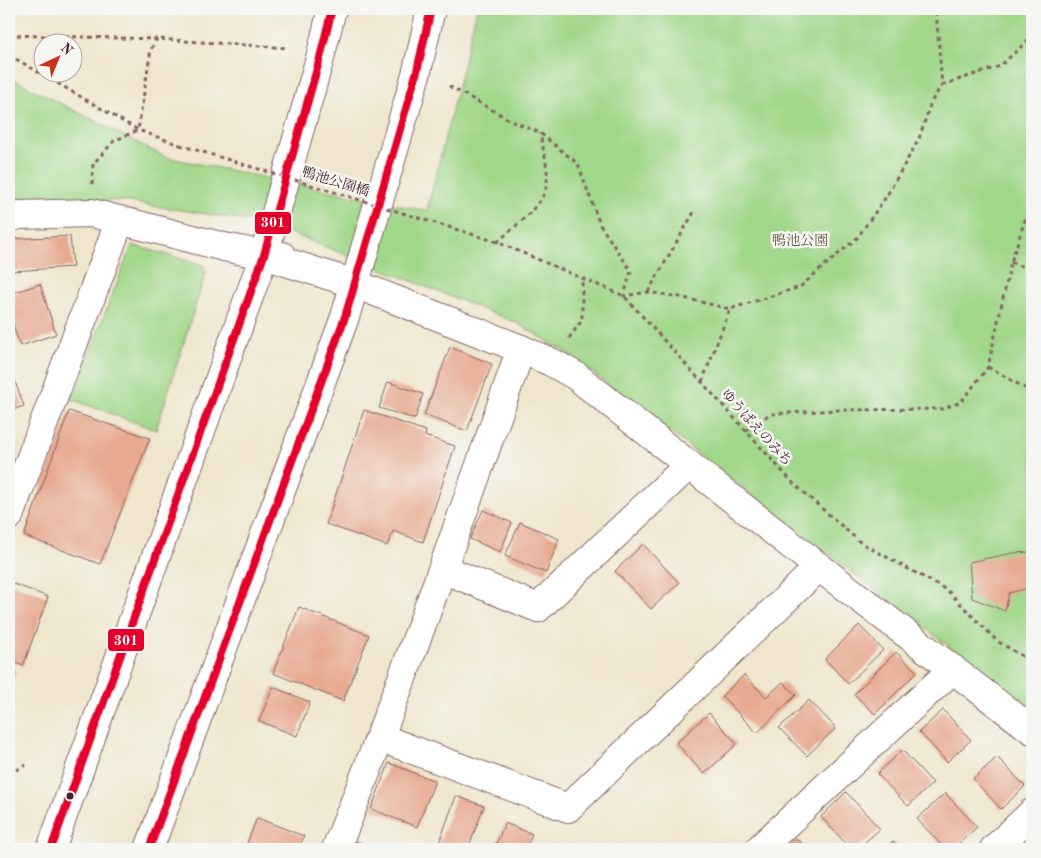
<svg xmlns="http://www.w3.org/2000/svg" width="1041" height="858" font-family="'Old Standard TT','Noto Serif JP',serif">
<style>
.green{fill:#a0d789;stroke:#757b5a}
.building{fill:#e7aa91}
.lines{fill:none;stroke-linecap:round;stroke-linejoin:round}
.minor-casing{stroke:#846564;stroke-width:30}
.path{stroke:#846564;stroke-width:3;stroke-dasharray:4 4;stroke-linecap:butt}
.minor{stroke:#fff;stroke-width:28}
.path-bridge{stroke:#846564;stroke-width:3;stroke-dasharray:4 4;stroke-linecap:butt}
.bus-1-casing{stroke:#f6f6f2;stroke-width:11}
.bus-1{stroke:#e4002b;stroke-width:8}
.bus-dot{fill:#4a1f2b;stroke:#f6f6f2;stroke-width:2}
.labels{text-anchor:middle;stroke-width:5;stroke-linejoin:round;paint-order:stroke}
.street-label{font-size:14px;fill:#4a1f2b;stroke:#f6f6f2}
.park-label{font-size:14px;fill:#645647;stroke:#f6f6f2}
.line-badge{stroke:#f6f6f2;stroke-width:2}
.badge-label{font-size:14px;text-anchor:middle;font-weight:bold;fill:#fff}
</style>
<rect width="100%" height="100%" fill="#f6f6f2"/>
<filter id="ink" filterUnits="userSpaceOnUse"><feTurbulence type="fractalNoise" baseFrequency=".02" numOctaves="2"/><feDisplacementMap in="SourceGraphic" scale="10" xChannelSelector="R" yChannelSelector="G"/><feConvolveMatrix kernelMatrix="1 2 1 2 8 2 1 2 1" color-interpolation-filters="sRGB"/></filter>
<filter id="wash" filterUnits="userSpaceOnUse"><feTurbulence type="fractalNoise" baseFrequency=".0096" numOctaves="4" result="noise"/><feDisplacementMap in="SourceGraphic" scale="20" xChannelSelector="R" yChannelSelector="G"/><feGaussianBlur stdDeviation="1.12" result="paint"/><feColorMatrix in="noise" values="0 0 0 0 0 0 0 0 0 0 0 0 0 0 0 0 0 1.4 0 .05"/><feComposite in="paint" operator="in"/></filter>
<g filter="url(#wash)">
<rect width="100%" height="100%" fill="#efe6cd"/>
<g class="green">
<path d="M477,9h555v701l-469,-360 -48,-28 -250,-99 -143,-22 -82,-4 -31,6v-126l156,80 262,54z"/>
<path d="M132,245l71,20 3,7 -50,158 -85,-31z"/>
</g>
<g id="blocks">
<g class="building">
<path d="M70,236l3,31 -61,4 -3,-32z"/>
<path d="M40,284l16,50 -36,12 -11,-33v-19z"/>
<path d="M450,347l42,17 -25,67 -43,-16z"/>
<path d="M9,365l15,41 -15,5z"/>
<path d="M388,382l35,12 -8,25 -36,-11z"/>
<path d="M364,410l62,21 -1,5 30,10 -32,96 -30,-11 -6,15 -61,-22z"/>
<path d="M69,411l81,27 -50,126 -76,-28z"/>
<path d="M9,446l8,22 -8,3z"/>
<path d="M483,510l29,13 -12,29 -30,-13z"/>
<path d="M520,522l39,17 -13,34 -41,-17z"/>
<path d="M643,544l36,39 -28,26 -36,-38z"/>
<path d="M1032,552v34l-3,2 -20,5 -4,18 -33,-13 -3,-36 44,-9z"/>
<path d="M9,582l39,15 -25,69 -14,-6z"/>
<path d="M299,607l70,28 -26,66 -70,-28z"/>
<path d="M859,625l24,25 -35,34 -23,-25z"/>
<path d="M896,652l21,20 -42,42 -21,-20z"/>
<path d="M9,669l7,2 -7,19z"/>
<path d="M744,675l22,22 17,-15 13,13 -39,38 -35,-37z"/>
<path d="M273,687l37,15 -13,34 -38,-15z"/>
<path d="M809,700l27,28 -29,28 -28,-28z"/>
<path d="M943,710l28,30 -24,22 -28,-30z"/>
<path d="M709,713l28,31 -33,30 -28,-31z"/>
<path d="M902,750l31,33 -25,23 -31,-32z"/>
<path d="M997,757l28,29 -24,23 -28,-30z"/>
<path d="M389,763l46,18 -18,46 -46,-18z"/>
<path d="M846,792l34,37 -23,20h-6l-30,-32z"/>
<path d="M945,793l32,34 -24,22h-8l-28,-30z"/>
<path d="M456,796l28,10 -16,43h-13l-16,-6z"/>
<path d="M257,818l47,18 -6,13h-40l1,-1 -12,-5z"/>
<path d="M505,823l27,11 -6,15h-32z"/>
<path d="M796,838l10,11h-22z"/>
<path d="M353,840l25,9h-28z"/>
<path d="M893,841l8,8h-17z"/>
</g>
</g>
</g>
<g filter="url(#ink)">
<use href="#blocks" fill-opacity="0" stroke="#846564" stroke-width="1"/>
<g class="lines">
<g class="minor-casing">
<g id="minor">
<path d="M9,218l10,-3 73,-2 132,34 40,8 18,1"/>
<path d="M264,255l91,29 166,65 30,13 25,14 243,191 213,163"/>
<path d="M9,516l111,-296"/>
<path d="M443,569l95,39 151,-143"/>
<path d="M381,738l187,70 251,-241"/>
<path d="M51,849l213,-594 56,-197 12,-49"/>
<path d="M149,849l196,-532 72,-246 14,-62"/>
<path d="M336,849c66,-165 126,-332 185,-500"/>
<path d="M759,849l194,-180"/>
<path d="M994,849l38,-36"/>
</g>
</g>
<g class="path">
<path d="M9,35l148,4 131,9"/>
<path d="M9,55l129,75 42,15"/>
<path d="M942,85l58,-19 32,-29"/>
<path d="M449,86l65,36 26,11 38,31 22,61 31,46 -7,25 24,-4 32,5 50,12 70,-22 57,-49 29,-41 33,-58 12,-37 11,-17 -6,-76"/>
<path d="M92,184l1,-20 21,-23 24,-11 13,-81 6,-10"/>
<path d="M455,229l42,13 127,54 169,187 68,60 86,47 50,51 35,21"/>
<path d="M497,242c14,-12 45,-36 49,-54 4,-17 -3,-38 -6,-55"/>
<path d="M1011,262l21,9"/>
<path d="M648,292l46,-80"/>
<path d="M569,338l13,-18v-42"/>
<path d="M988,367l44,25"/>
<path d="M702,382l28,-73"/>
<path d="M745,431l25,-17 66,-4 106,-1 19,-7 27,-35 23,-105 21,-63"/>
<path d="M9,774l17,-9"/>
</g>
<use href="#minor" class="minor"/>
<path class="path-bridge" d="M180,145l275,84"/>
<g class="bus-1-casing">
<g id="bus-1">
<path d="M51,849l213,-594 56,-197 12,-49"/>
<path d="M149,849l196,-532 72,-246 14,-62"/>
</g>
</g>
<use href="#bus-1" class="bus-1"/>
</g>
</g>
<circle class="bus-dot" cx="70" cy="796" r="4.5"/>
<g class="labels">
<g class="street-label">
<text transform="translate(336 181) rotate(17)" y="5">鴨池公園橋</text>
<text transform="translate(757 427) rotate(48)" y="5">ゆうばえのみち</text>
</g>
<g class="park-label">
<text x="800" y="245">鴨池公園</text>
</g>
</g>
<g class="line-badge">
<rect x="254" y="211" width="38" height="24" rx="5" fill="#e4002b"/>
<rect x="107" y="628" width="38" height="24" rx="5" fill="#e4002b"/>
</g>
<g class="badge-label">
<text x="273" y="227">301</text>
<text x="126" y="645">301</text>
</g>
<rect width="1041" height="858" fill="none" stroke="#f6f6f2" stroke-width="30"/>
<g transform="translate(58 58) rotate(44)"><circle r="24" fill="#f6f6f2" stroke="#b1a0a2"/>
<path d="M0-4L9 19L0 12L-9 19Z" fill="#c8321e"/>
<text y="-8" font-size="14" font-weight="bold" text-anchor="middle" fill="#4a1f2b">N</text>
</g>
</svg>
